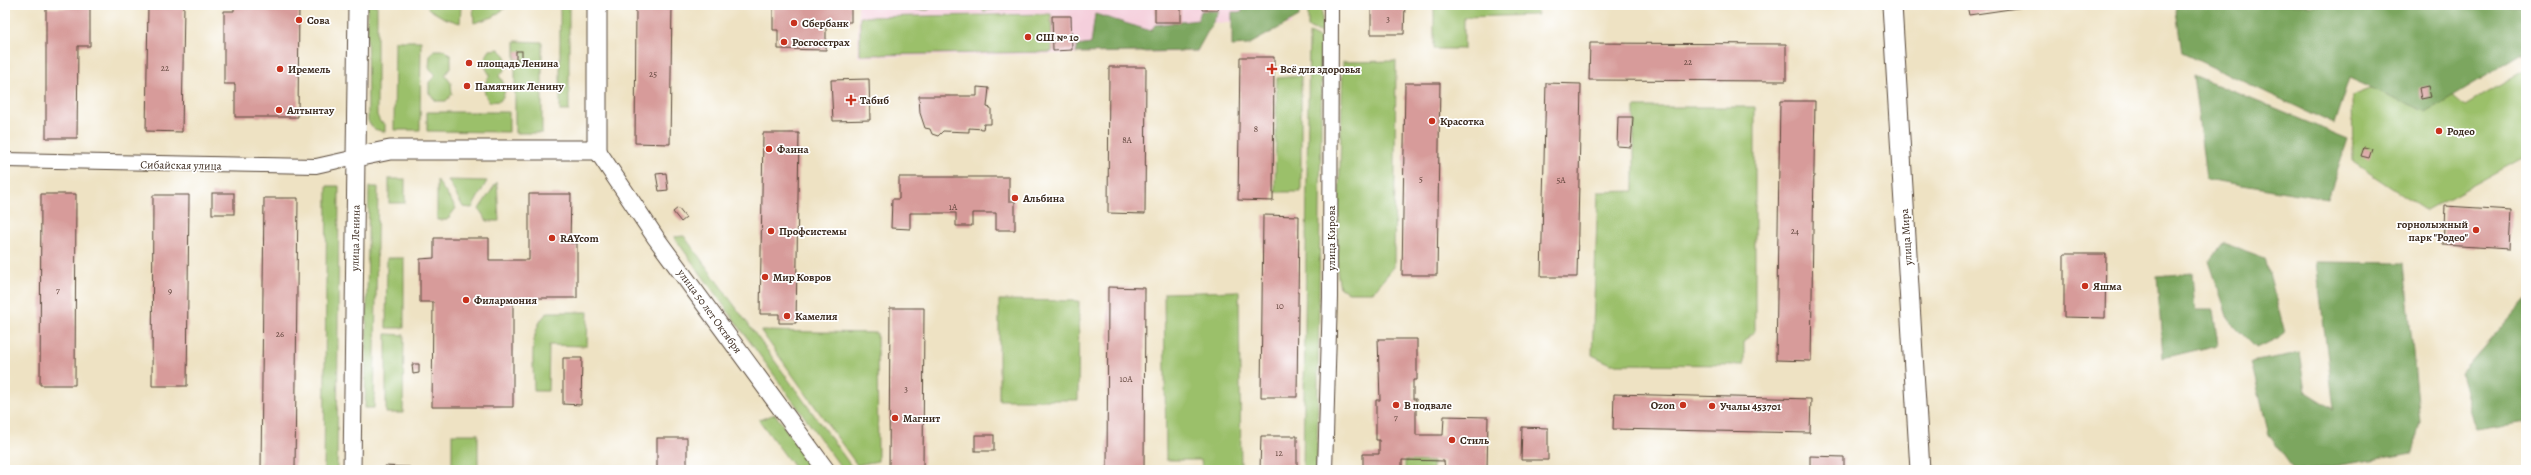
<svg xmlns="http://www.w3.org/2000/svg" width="2531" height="475" font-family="Alegreya,serif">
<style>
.built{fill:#f5cfdc}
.green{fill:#9bc06a;stroke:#6b7544}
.forest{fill:#7ca65e;stroke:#5c683e}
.building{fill:#d79b9a}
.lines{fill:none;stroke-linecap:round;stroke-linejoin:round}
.minor-casing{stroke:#564637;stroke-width:16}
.tertiary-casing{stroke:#564637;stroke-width:19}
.secondary-casing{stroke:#564637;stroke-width:21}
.minor{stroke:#fff;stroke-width:14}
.tertiary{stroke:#fff;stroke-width:17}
.secondary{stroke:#fff;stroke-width:19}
.poi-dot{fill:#c8321e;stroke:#fff;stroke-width:1.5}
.labels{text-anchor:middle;stroke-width:3.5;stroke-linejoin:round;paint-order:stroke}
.number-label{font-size:9px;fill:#62463d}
.poi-label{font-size:11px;font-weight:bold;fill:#3b2a1e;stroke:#fff;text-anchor:start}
.street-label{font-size:11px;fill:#3b2a1e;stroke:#fff}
</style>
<rect width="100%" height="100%" fill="#fff"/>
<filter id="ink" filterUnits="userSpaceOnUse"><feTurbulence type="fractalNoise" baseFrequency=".025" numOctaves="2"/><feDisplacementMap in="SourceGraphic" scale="8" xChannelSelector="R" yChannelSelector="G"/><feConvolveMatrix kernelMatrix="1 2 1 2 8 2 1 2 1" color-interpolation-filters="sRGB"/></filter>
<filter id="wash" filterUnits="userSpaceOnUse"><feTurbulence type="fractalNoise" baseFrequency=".012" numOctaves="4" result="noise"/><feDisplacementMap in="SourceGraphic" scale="16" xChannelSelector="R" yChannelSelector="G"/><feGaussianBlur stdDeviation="0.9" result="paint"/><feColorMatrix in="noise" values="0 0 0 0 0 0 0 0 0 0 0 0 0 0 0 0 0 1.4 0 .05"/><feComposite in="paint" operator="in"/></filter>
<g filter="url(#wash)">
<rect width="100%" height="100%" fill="#eee2c3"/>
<path class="built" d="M858,5h432l1,20 -92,-3 -1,30 -340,5z"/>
<g class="green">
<path d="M367,5h10v110l3,7 5,2v8l-11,-3 -6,-8z"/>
<path d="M430,5h31l-1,18 -16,-5 -17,-10z"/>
<path d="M473,5h34l1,1 -15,11 -19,6z"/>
<rect x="560" y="5" width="9" height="106"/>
<path d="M894,5h41l-7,5 -29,-1z"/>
<path d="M983,5h53l-53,6z"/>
<path d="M1308,5h14v28l-14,-6z"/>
<path d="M1434,5h100l4,10 -74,2v32h-30z"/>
<path d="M1051,14l1,38 -192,3v-38z"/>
<path d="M1309,33l13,6 -5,431h-14z"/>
<path d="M395,41h26l-1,89h-26z"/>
<path d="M515,41l27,1v91h-27z"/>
<path d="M499,49l7,7v12l-7,8c7,9 8,16 1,25l-11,1c-7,-11 -6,-17 1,-27 -7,-10 -7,-15 0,-25z"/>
<path d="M434,50h11l6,6v11l-6,8 6,8 1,11 -6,7h-10l-7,-8v-11l7,-7 -7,-7 1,-12z"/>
<path d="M1396,61l-2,206 -21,25h-24l-9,-4 -3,-17 6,-209z"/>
<path d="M2422,69l43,37 61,-36v86l-100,55 -73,-49 -1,-66z"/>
<path d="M1301,76v116h-26l2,-114z"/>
<path d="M1634,107h121v223l-11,12v23l-133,-1 -19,-9 6,-163 36,-1z"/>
<path d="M427,112h82v20l-82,-1z"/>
<rect x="389" y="179" width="16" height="24"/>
<path d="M437,180l19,28 -9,12h-10z"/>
<path d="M448,180l39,1 -15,27 -9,-1z"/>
<path d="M497,182l2,39h-12l-8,-12z"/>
<path d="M327,186h12l-2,284h-13z"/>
<path d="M369,187h9l-4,221h-9z"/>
<path d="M684,236l170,234h-11l-169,-233z"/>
<path d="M387,258h17v70h-18z"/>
<path d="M1239,291l2,179h-39l-1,-10h-35l-2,-167z"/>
<path d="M999,300l80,1 -1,99h-79z"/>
<path d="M548,312h40l-1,34 -38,-1 -1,46h-14c0,-25 -7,-61 14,-79z"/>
<path d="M761,331l116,2 1,128 -21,4z"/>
<path d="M386,334l18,1 -1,78h-17z"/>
<path d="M775,414l40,56h-19l-37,-50z"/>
<rect x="452" y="434" width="26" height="36"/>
<path d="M1405,461l28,1v8h-28z"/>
</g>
<g class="forest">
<path d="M1243,5h56v12l-51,28 -16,1v-34h10z"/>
<path d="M2175,5h351v47l-100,60 -77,-34 -15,46 -152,-71z"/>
<path d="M1201,11h18l-22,40 -121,2 1,-7 14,-2 4,-30 56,17 4,-6 43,-5z"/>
<path d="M2193,75l155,64 -20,60 -122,-20z"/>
<path d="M2224,243l41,15 20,76 -29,14 -27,-27 -20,-60z"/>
<path d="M2316,262l88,1 16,159 -7,31 -103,17h-16l-25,-35 -18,-73 48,-9 6,38 29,18z"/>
<path d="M2192,273l3,37h18l5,35 -55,13 -6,-82z"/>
<path d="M2526,299v123l-50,8 -15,-57z"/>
</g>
<g id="blocks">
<g class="building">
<path d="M71,5h19v41h-12l-1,92h-31v-130h25z"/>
<path d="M148,5h36l-2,127 -36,-1z"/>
<path d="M234,5h65l-1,112h-63v-33h-11v-73h10z"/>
<path d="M636,5h36l-2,139 -35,-1z"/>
<path d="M773,5h78v17h-25v28l-48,-1v-19h-5z"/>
<path d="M1155,5l26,1v16h-26z"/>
<path d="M1202,5h17l-1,5h-16z"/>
<path d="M1371,5h34l-1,29h-33z"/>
<path d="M1752,5h35v3l-35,-1z"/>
<path d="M1967,5h64v1l-62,9z"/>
<path d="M1052,16h19l1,34 -19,1z"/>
<path d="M1590,43l196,1v37l-197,-1z"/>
<rect x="516" y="51" width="6" height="8"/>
<path d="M1240,57h34l-1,144 -35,-1z"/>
<path d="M1109,67h37l-1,147 -37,-1z"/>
<path d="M869,79l1,41 -37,1 -2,-41z"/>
<path d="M1405,83h35l-3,192h-35z"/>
<path d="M1546,83l35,1 -4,193h-36z"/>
<path d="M2428,86l3,11 -10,2 -2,-11z"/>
<path d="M977,87l12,1 -2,19 4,1v16h-7l-1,5 -14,-1v4l-26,-1 -5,5 -6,-2 -2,-5 -5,-1 -5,-15 -1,-17h58z"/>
<path d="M1780,101h35l-4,260 -35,-1z"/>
<path d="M1618,117h15l-2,30 -14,-1z"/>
<path d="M763,133h36l-3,190h-17v-9h-19z"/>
<path d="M2364,147l8,2 -3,9 -8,-2z"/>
<path d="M666,173l2,17 -9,1 -3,-17z"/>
<path d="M899,177h110v24h6v29h-19v-17h-24v13h-16v-13h-46v16l-19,-1 1,-29h7z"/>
<rect x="212" y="193" width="22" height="21"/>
<path d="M41,194h35l-1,191h-35z"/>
<path d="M529,194h42l-1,49h7v55h-64v109h-81l1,-105h-13v-43l14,-1v-20h55v22h40z"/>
<path d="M153,195h36l-2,191h-35z"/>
<path d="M264,198h34l-3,272h-34z"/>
<path d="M2445,206l67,4 -2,39 -67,-4z"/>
<path d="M678,208l8,10 -5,4 -8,-10z"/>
<path d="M1263,215l36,1 -2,181h-36z"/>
<path d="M2064,254h42l-1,64 -41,-1z"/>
<path d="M1108,287l37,1 -1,182h-37z"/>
<path d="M890,308h34l-1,162h-34z"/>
<path d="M1378,339h39v41h-4v19h3v36h27l1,-19 44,1 -1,53h-42l-1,-9 -42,-1v10h-39v-16h16v-14h-3v-40h4z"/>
<path d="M563,358h19l-1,47 -18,-1z"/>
<path d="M412,364h7v9l-6,1z"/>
<path d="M1614,394l197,5 -1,34 -197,-4z"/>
<path d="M1522,427l26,1v32h-27z"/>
<rect x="975" y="435" width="19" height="16"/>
<path d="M1261,436h36v34h-37z"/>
<rect x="657" y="438" width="30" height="32"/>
<path d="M1810,456l34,1v13h-34z"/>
<path d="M385,466l25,1v3h-25z"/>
</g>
</g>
</g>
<g filter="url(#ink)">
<use href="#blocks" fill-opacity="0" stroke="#564637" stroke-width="1"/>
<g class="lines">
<g class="minor-casing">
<g id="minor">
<path d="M5,160l311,6 40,-9"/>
<path d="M1325,470l5,-173 1,-292"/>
</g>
</g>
<g class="tertiary-casing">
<g id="tertiary">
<path d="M597,150l59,88 170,232"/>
<path d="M352,470l4,-313"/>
</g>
</g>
<g class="secondary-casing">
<g id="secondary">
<path d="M358,5l-2,152 34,-7h207v-145"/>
<path d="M1892,5l28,465"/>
</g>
</g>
<use href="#minor" class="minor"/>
<use href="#tertiary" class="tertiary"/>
<use href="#secondary" class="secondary"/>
</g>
</g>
<g class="poi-dot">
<circle cx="299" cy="20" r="4"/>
<circle cx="794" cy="23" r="4"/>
<circle cx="1028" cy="37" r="4"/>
<circle cx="784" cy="42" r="4"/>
<circle cx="469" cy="63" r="4"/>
<circle cx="280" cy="69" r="4"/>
<path d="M1270 63h4v4h4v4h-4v4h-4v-4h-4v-4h4z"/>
<circle cx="467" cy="86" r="4"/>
<path d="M849 94h4v4h4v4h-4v4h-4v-4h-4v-4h4z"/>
<circle cx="279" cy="110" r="4"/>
<circle cx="1432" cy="121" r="4"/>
<circle cx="2439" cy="131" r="4"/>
<circle cx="769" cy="149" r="4"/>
<circle cx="1015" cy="198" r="4"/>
<circle cx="2476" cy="230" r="4"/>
<circle cx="771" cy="231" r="4"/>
<circle cx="552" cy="238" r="4"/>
<circle cx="765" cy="277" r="4"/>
<circle cx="2085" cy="286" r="4"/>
<circle cx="466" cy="300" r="4"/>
<circle cx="787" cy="316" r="4"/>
<circle cx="1396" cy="405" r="4"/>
<circle cx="1683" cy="405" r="4"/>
<circle cx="1712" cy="406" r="4"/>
<circle cx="895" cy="418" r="4"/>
<circle cx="1452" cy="440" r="4"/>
</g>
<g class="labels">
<g class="number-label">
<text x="1388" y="22">3</text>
<text x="1688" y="65">22</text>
<text x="165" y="71">22</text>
<text x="653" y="77">25</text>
<text x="1256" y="132">8</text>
<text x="1127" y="143">8А</text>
<text x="1421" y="182">5</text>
<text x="1561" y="183">5А</text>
<text x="953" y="210">1А</text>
<text x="1795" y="234">24</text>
<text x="58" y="293">7</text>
<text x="170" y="294">9</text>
<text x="1280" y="309">10</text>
<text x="280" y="337">26</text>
<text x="1126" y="382">10А</text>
<text x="906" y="392">3</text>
<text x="1396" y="420">7</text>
<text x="1279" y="456">12</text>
</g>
<g class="poi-label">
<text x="307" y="24">Сова</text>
<text x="802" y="27">Сбербанк</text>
<text x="1036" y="41">СШ № 10</text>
<text x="792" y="46">Росгосстрах</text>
<text x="477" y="67">площадь Ленина</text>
<text x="288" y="73">Иремель</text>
<text x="1280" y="73">Всё для здоровья</text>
<text x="475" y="90">Памятник Ленину</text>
<text x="860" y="104">Табиб</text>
<text x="287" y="114">Алтынтау</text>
<text x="1440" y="125">Красотка</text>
<text x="2447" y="135">Родео</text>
<text x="777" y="153">Фаина</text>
<text x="1023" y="202">Альбина</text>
<text x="2468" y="228" text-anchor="end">горнолыжный<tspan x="2468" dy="13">парк "Родео"</tspan></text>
<text x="779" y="235">Профсистемы</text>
<text x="560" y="242">RAYcom</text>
<text x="773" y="281">Мир Ковров</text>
<text x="2093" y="290">Яшма</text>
<text x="474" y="304">Филармония</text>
<text x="795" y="320">Камелия</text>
<text x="1404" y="409">В подвале</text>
<text x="1675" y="409" text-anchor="end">Ozon</text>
<text x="1720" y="410">Учалы 453701</text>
<text x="903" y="422">Магнит</text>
<text x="1460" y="444">Стиль</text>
</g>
<g class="street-label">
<text transform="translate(181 165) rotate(1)" y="4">Сибайская улица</text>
<text transform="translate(1906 237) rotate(-94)" y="4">улица Мира</text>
<text transform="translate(355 238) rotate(-89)" y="4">улица Ленина</text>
<text transform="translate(1331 238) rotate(-90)" y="4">улица Кирова</text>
<text transform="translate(710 311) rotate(54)" y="4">улица 50 лет Октября</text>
</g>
</g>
<rect width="2531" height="475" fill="none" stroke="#fff" stroke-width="20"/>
</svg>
